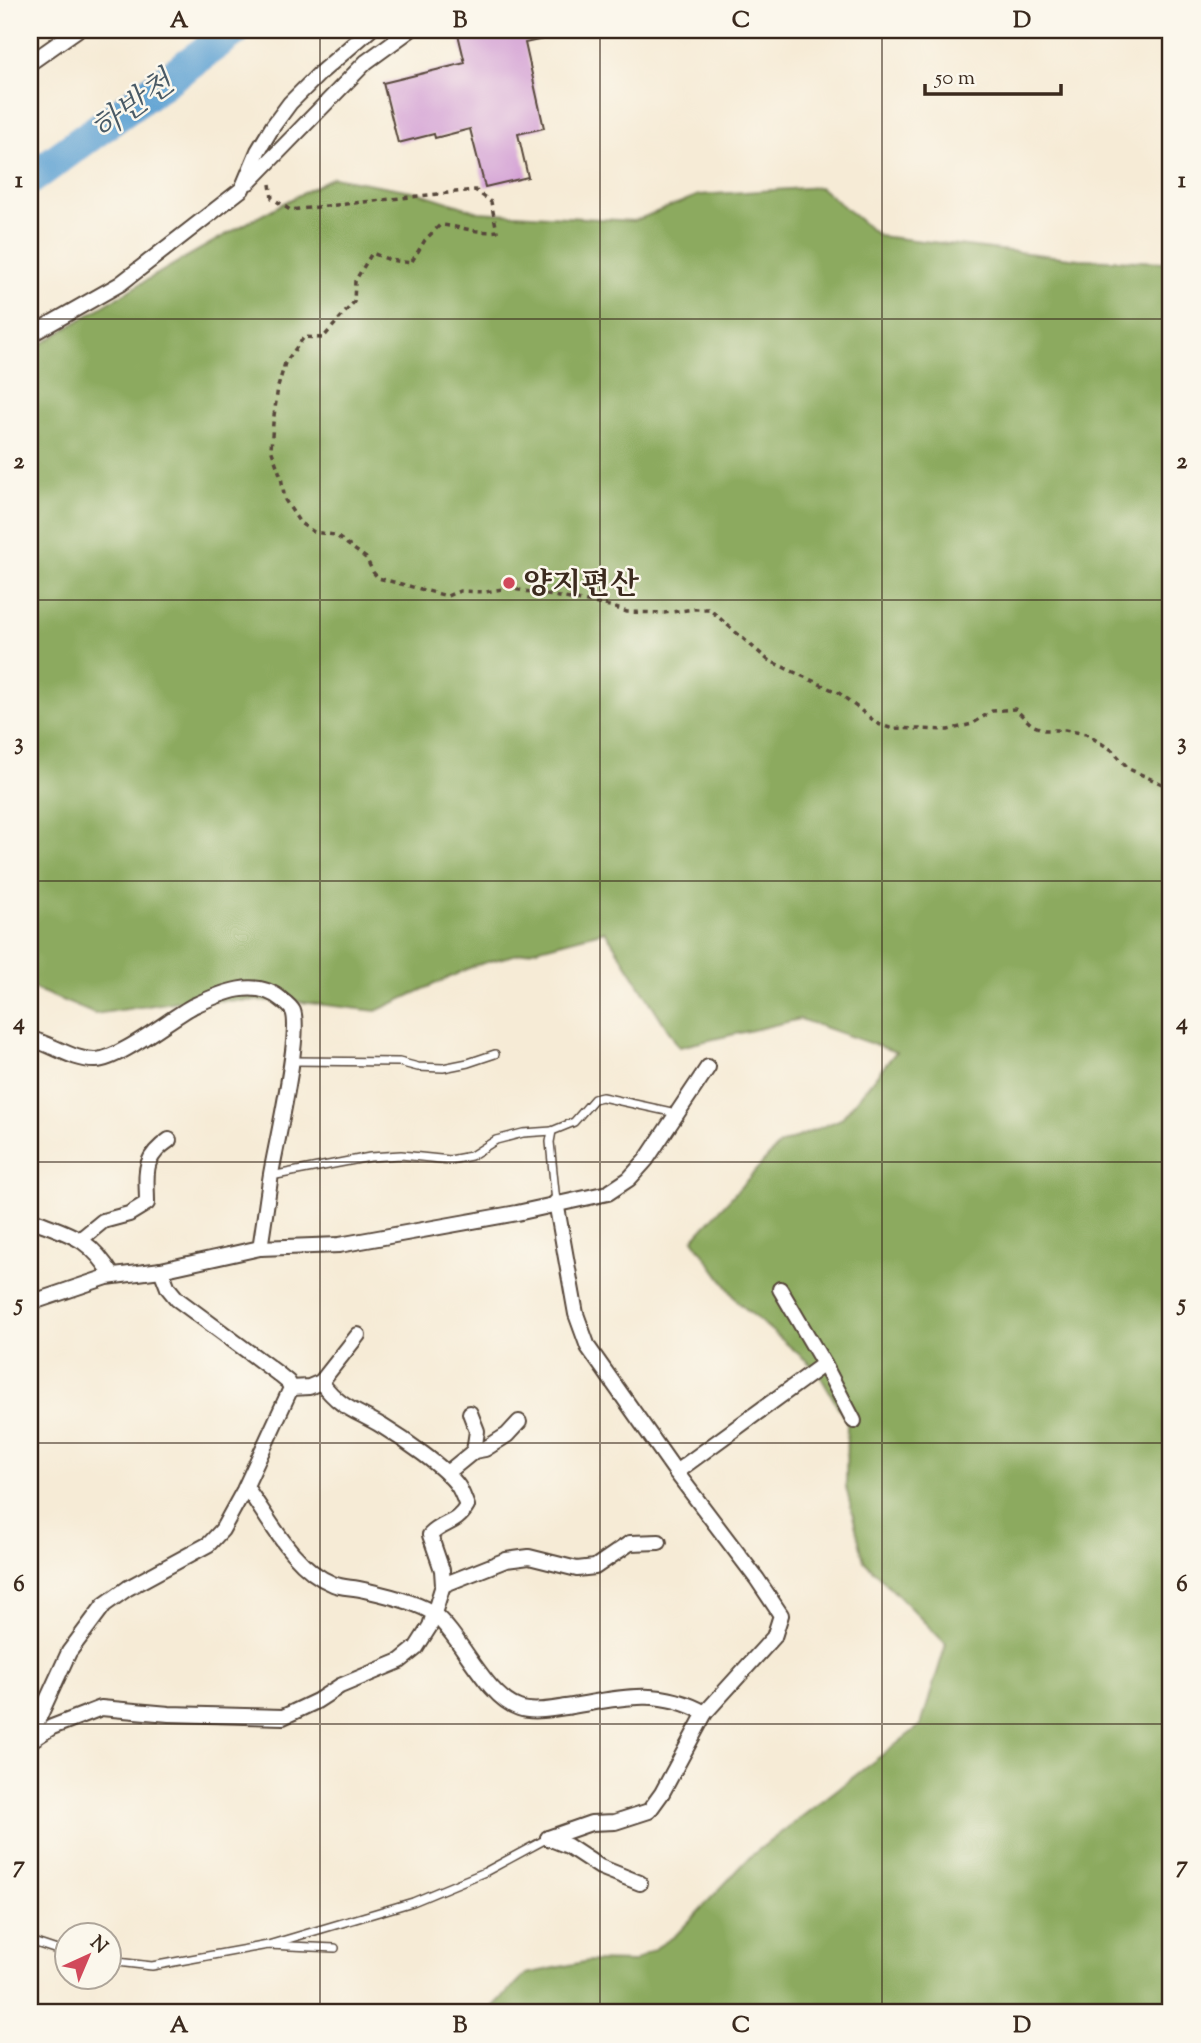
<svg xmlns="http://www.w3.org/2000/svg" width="1201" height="2043" font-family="'Sorts Mill Goudy','Noto Serif KR',serif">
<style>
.forest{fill:#8caa5e;stroke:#646a3e;stroke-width:2}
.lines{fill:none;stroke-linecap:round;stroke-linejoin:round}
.river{stroke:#5fa2d3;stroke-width:33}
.building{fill:#d4a2d5}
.lane-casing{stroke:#57473a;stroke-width:10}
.street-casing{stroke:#57473a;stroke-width:18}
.path{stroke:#57473a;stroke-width:3.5;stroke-dasharray:5 5;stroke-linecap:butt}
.lane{stroke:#fff;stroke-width:7}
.street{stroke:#fff;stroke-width:14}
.grid{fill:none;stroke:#3b2a1e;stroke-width:2;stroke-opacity:0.55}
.poi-dot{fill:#d1495b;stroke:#fbf7ec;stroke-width:2.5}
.labels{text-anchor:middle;stroke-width:5;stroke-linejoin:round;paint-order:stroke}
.poi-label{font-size:30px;font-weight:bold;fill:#3b2a1e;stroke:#fbf7ec;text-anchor:start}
.water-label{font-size:32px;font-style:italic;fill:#495a66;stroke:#fbf7ec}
.neatline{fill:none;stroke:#3b2a1e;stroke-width:2.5}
.grid-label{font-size:23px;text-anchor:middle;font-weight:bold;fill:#3b2a1e}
</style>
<rect width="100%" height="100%" fill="#fbf7ec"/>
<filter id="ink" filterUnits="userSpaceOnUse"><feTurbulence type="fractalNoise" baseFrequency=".0143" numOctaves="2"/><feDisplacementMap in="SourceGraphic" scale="14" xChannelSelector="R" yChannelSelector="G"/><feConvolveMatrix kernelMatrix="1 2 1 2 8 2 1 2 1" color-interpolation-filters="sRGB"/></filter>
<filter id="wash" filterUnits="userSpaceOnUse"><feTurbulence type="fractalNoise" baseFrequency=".00686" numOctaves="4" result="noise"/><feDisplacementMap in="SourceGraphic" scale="28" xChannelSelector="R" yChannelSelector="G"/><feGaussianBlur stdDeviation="1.57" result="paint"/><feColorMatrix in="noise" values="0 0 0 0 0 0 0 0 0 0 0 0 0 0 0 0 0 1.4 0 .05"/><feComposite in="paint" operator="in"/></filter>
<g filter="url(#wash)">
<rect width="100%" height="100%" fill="#f6ebd6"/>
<path class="forest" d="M333,177l84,15 62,20 155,9 65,-26 121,-8 59,49 200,23 87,3 5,9v1742h-684l39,-39 63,-13 44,1 42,-26 77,-81 169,-130 25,-81 -82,-83 -18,-74 1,-65 -31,-53 -78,-67 -45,-63 86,-94 62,-26 55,-67 -96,-33 -121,28 -74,-116 -129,34 -100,46 -84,-10 -106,-1 -91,14 -65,-27v-636c99,-62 199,-120 303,-174z"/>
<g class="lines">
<path class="river" d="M30,179l205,-149"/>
</g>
<g id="blocks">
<path class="building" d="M457,30h99l1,6 -32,7 19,85 -26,6 10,43 -43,10 -15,-58 -35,9 -1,-4 -36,9 -15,-60 82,-20z"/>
</g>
</g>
<g filter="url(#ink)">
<use href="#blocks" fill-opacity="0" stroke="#57473a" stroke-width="2"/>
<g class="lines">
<g class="lane-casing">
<g id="lane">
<path d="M292,1061l107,1 19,5 25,1 25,-5 27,-9"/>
<path d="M271,1176l99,-19 31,-2 49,5 21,-4 25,-16 27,-7 29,-2"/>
<path d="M556,1202l-6,-60 2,-11 22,-9 20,-23 8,-2 74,16"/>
<path d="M30,1941l36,12"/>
<path d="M268,1945l145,-43 72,-30 63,-34"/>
<path d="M108,1961l44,5 116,-21 67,3"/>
</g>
</g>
<g class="street-casing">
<g id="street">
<path d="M30,63l47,-33"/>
<path d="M249,182l117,-120 44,-32"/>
<path d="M30,335l90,-51 122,-95 16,-38 15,-25 17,-23 30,-30 50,-43"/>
<path d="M30,1039c21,4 43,22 66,21 24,-1 73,-41 97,-54 28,-13 63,-29 89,-6 4,3 9,7 11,11 9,21 -17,134 -22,163 -4,25 -7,50 -11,74"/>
<path d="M30,1219c41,16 58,17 83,57"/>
<path d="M81,1239l22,-18 26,-7 18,-11c0,-30 -6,-44 22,-63"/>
<path d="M780,1289l44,75 30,57"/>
<path d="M30,1303l77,-26 54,-7 99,-22 79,-3 178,-32 91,-20 21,-14 17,-19 62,-93"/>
<path d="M291,1388l18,-1 12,-5 37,-47"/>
<path d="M470,1413l7,18 -3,20"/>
<path d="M676,1472l148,-108"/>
<path d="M447,1473l27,-22 11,-2 22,-14 12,-13"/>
<path d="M246,1487c24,33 47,81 87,97 9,4 21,3 31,6 18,4 56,13 70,24 27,22 52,83 85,94 14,5 33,1 47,-1 50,-8 91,-21 139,6l69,-76 7,-22 -24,-36 -81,-107 -88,-125 -12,-33 -20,-112"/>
<path d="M443,1585l63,-25 23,-3 48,12 18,-2 35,-24 29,-1"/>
<path d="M30,1737l39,-85 35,-47 24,-17 81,-44 13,-14 22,-40 47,-102 -3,-6 -11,-9 -100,-74 -9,-11 -7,-18"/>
<path d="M30,1741l22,-14 49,-19 68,6 114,3 34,-16 23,-15 60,-25 16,-13 14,-22 13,-41 -1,-15 -12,-35c14,-14 26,-10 37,-29 -3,-7 -5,-14 -9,-20 -13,-19 -55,-47 -76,-60 -27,-16 -41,-17 -61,-44"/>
<path d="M548,1838l43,-15 24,-1 34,-11 13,-18 43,-80"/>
<path d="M548,1838l20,8 32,21 40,16"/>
</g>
</g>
<path class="path" d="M270,184l2,14 18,12 185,-20 16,12 6,29c-20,3 -37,-5 -57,-6l-15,15 -14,23 -21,-3 -18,-7 -17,28 -1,21 -31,36 -19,-1 -19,26 -7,24 -5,36 -2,26 10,28 4,23 15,23 14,9 21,3 31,23 7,14 5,6 69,18 13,-5 25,1 23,-4 102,18 17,6 37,1 30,-4h15l59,51 71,33 39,31 12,4 58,2 24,-6 20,-13 23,-2 17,16 12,5h21l21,4 26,16 17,19 42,19"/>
<use href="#lane" class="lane"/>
<use href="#street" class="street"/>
</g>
</g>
<path class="grid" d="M320,30v1983M600,30v1983M882,30v1983M30,319h1141M30,600h1141M30,881h1141M30,1162h1141M30,1443h1141M30,1724h1141"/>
<circle class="poi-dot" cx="509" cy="583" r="7"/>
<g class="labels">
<g class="poi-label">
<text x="523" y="593">양지편산</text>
</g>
<g class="water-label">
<text transform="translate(132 105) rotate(-36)" y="11">하반천</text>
</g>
</g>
<rect width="1201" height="2043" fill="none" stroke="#fbf7ec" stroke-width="77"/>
<g transform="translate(88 1956) rotate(44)"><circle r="33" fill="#fbf7ec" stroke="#aea59a" stroke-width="2"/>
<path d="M0-5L12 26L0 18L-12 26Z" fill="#d1495b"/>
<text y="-10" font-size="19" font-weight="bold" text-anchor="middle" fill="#3b2a1e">N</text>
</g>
<path d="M925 84v10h136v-10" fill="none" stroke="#3b2a1e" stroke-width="3.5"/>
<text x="935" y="84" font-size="21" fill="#3b2a1e" stroke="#fbf7ec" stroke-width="5" paint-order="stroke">50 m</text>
<rect x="38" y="38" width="1124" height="1966" class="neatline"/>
<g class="grid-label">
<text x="179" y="27">A</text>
<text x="460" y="27">B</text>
<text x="741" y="27">C</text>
<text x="1022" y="27">D</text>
<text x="19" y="187">1</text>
<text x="1182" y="187">1</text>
<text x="19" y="468">2</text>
<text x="1182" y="468">2</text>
<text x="19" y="749">3</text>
<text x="1182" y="749">3</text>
<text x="19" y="1029">4</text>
<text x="1182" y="1029">4</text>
<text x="19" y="1310">5</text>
<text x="1182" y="1310">5</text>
<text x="19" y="1591">6</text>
<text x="1182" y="1591">6</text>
<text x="19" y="1872">7</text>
<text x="1182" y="1872">7</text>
<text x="179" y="2032">A</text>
<text x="460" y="2032">B</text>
<text x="741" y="2032">C</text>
<text x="1022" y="2032">D</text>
</g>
</svg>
